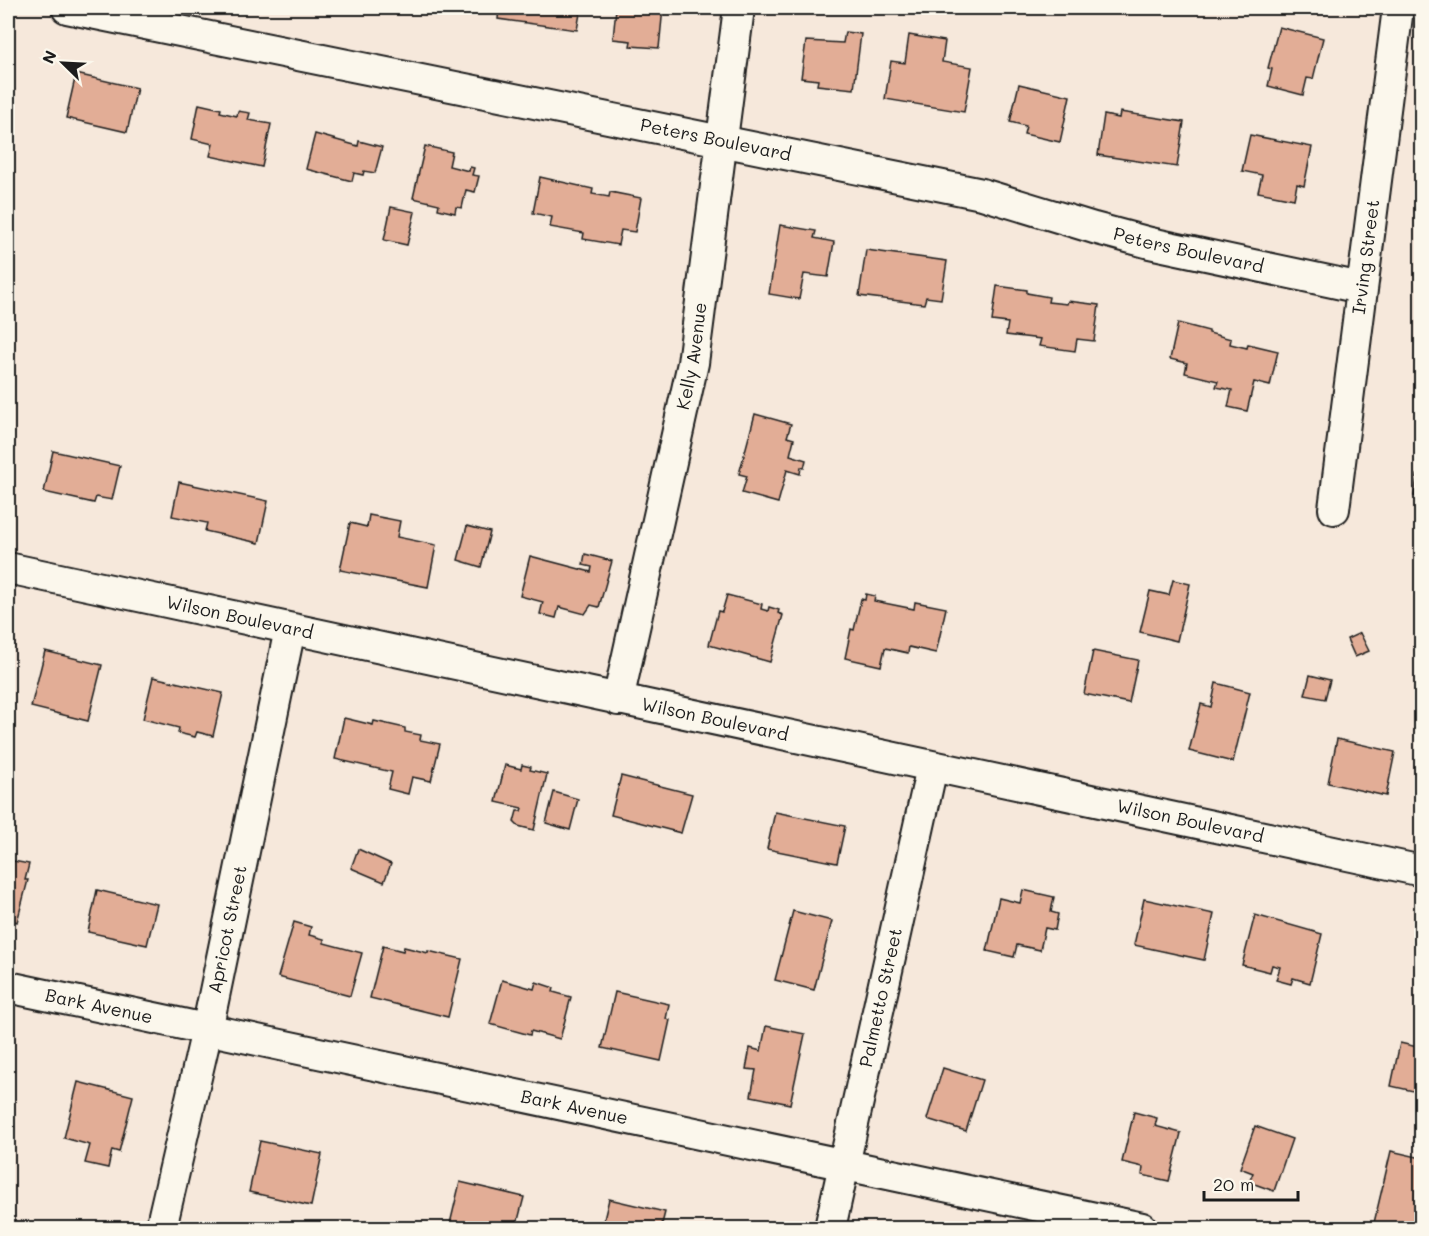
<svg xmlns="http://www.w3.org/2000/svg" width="1429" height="1236" font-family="Mali,sans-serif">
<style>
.building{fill:#e2ad96;stroke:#1c1c1c;stroke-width:1.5}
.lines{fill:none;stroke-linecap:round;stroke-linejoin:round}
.street-casing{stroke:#1c1c1c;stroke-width:34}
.street{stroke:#fbf7ec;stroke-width:30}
.labels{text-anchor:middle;stroke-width:5;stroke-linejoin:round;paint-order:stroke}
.street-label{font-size:18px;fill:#1c1c1c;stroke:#fbf7ec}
</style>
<rect width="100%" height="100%" fill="#f6e8db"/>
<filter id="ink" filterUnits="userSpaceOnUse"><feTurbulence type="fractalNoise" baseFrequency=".0167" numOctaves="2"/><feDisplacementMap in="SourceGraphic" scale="12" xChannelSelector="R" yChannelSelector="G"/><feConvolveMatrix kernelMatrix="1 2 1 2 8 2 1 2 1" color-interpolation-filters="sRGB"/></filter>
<g filter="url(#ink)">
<g class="building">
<path d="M499,8h82l-4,22 -79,-11z"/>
<path d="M616,8h47l-4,40 -29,-2 1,-5 -18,-2z"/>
<path d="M1279,27l44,11 -10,41 -6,-1 -4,17 -35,-9 4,-17 -4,-1z"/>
<path d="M845,32l16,2 -7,55 -37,-4 1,-5 -17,-2 5,-37 37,2z"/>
<path d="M909,35l36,6 -3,21 30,5 -8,45 -79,-13 6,-38 14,2z"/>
<path d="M76,74l61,14 -10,44 -61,-14z"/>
<path d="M1019,84l51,12 -10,46 -36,-8 2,-8 -16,-4z"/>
<path d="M199,104l22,5 -1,3 17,4 1,-5 12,2 -2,7 23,4 -9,43 -52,-11 3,-12 -21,-5z"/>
<path d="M1120,112l64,10 -7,45 -79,-12 6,-40 15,3z"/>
<path d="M315,134l43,12 1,-5 23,6 -7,26 -11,-2 -1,4 -9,-2 -2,8 -46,-12z"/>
<path d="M1250,135l62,12 -8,39 -7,-2 -3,15 -36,-7 4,-17 -20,-4z"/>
<path d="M425,146l27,6 -3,14 20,5 1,-4 4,1 -2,7 7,1 -4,16 -9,-2 -4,18 -6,-1 -1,6 -17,-4 1,-5 -26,-6z"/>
<path d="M540,177l53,12 -1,5 17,3 1,-5 31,6 -6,34 -14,-2 -3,15 -35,-6 1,-6 -34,-6 2,-10 -19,-4z"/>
<path d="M391,207l24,5 -8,33 -23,-5z"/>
<path d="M780,225l36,6 -2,7 20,4 -6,35 -24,-3 -5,25 -30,-5z"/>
<path d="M866,250l81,11 -6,38 -15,-2 -2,7 -65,-8z"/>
<path d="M997,286l30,4v3l22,4 -1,5 19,2 1,-3 31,4 -5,36 -17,-2 -2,12 -36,-5 2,-7 -35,-4 2,-12 -16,-2z"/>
<path d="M1178,323l31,8v2l22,6 -1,5 17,4 1,-4 30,7 -8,35 -16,-4 -7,29 -19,-4 4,-17 -16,-3 2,-6 -33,-8 2,-10 -17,-4z"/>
<path d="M755,414l36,10 -4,13 7,2 -4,16 16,5 -2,8 -3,-1 -1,7 -13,-4 -9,33 -36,-10 5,-17 -8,-2z"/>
<path d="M1422,446v51l-8,-1z"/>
<path d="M53,451l67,15 -8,34 -16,-3 -2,6 -50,-11z"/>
<path d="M179,482l89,19 -9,42 -54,-12 2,-8 -35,-7z"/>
<path d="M369,515l31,6 -3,16 39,8 -8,42 -88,-17 10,-47 17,4z"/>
<path d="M467,526l23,6 -9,35 -23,-7z"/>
<path d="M585,554l27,7 -13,46 -8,-2 -6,9 -26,-7 -3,11 -16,-4 3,-12 -23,-6 10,-40 61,16 1,-5 -9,-2z"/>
<path d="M1173,580l17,4 -13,57 -37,-9 10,-41 19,4z"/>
<path d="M866,594l9,2 -1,5 40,8 1,-7 31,6 -10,45 -27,-6 -1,6 -23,-5 -4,18 -36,-8 6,-29 3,1 7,-31 4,1z"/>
<path d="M727,595l35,9 -1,5 7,2 1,-4 10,3 -1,3 5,2 -13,47 -61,-17 9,-34 4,1z"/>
<path d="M1360,633l9,18 -14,6 -8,-18z"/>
<path d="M45,651l57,14 -14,56 -57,-14z"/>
<path d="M1093,651l45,9 -9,43 -45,-9z"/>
<path d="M1310,675l20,5 -5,19 -20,-4z"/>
<path d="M153,677l70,16 -10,43 -16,-4 -2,5 -17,-4 1,-5 -36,-9z"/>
<path d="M1216,683l34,9 -17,70 -44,-11 12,-47 10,3z"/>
<path d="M344,718l29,7 1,-4 31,7v4l16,3 -1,5 20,4 -9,37 -19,-4 -4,17 -20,-5 4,-17 -57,-13z"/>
<path d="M1337,739l58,13 -9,44 -58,-13z"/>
<path d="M505,765l16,4 1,-4 9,2 -1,3 17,4 -13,56 -16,-4 -4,-4 3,-11h4l1,-3 -26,-6z"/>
<path d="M621,776l71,18 -11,39 -70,-18z"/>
<path d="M554,792l24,7 -8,31 -24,-7z"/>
<path d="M775,812l70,14 -8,37 -70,-14z"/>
<path d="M358,849l33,15 -7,18 -33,-14z"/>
<path d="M8,860l21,4 -4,16h3l-11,42 -9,-3z"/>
<path d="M97,890l60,14 -10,41 -59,-13z"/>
<path d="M1023,890l31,7 -3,15 7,2 -3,16 -10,-2 -5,22 -23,-5 -3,12 -27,-6 12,-53 21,5z"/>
<path d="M1144,899l70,15 -10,46 -70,-15z"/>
<path d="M793,911l39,10 -18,69 -39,-10z"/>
<path d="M1255,915l67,19 -12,49 -17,-5 -2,6 -15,-4 4,-13 -8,-2 -2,7 -28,-7z"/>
<path d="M294,922l17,5 -2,8 15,4v4l38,10 -12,43 -72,-19z"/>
<path d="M383,946l20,5 1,-4 24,6v-2l34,8 -14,58 -78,-19z"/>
<path d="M502,980l32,9 2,-7 18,6 -1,4 18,5 -11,42 -29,-8 -1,4 -40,-11z"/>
<path d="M615,992l54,12 -3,15 4,1 -9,41 -59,-13z"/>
<path d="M766,1026l39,8 -15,70 -39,-8 5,-26 -10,-1 4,-21 11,3z"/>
<path d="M1400,1043l22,5v61l-7,-2 3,-15 -27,-6z"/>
<path d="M943,1068l39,12 -16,51 -39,-12z"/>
<path d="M78,1082l55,14 -14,56 -7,-2 -4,18 -23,-5 5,-18 -26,-7z"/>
<path d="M1134,1112l23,6 -2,8 26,7 -12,48 -27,-6 1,-8 -21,-5z"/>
<path d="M1255,1126l37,13 -18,52 -25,-9 4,-9 -13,-5z"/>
<path d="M260,1141l62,13 -11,52 -62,-14z"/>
<path d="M1391,1151l31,7v70l-49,-1z"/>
<path d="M460,1182l64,15 -8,31h-67z"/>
<path d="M609,1199l56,13 -4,16h-59z"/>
</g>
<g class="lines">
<g class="street-casing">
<g id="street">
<path id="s1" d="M67,8l915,186 112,34 56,15 211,45"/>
<path id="s2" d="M1334,509l64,-501"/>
<path id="s3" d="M8,568l1414,303"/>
<path id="s4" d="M618,700l75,-337 46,-355"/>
<path id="s5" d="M8,987l1134,241"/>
<path id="s6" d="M161,1228l46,-198 83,-401"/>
<path id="s7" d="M830,1228l102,-461"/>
</g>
</g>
<use href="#street" class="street"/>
</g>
</g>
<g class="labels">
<g class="street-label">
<text dy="6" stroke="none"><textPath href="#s1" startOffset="662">Peters Boulevard</textPath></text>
<text dy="6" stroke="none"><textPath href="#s1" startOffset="1148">Peters Boulevard</textPath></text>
<text dy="6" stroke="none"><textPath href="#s2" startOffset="254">Irving Street</textPath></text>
<text dy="6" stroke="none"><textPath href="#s4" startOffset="352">Kelly Avenue</textPath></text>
<text dy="6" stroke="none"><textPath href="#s3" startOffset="237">Wilson Boulevard</textPath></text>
<text dy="6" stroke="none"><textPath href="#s3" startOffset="723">Wilson Boulevard</textPath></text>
<text dy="6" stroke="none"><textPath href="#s3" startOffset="1209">Wilson Boulevard</textPath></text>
<text dy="6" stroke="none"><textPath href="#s6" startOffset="306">Apricot Street</textPath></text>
<text dy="6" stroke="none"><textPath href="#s7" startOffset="236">Palmetto Street</textPath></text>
<text dy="6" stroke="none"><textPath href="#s5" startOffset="93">Bark Avenue</textPath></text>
<text dy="6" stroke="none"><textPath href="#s5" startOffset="579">Bark Avenue</textPath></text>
</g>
</g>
<rect width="1429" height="1236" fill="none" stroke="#fbf7ec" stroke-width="30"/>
<rect x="15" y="15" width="1399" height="1206" fill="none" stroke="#1c1c1c" stroke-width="2" filter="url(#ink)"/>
<g transform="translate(63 63) rotate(294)" stroke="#fbf7ec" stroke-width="4.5" paint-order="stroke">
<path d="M0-4.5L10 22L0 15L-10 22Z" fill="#1c1c1c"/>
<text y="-9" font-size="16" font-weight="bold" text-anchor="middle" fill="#1c1c1c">N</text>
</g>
<path d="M1204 1191v9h94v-9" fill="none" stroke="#1c1c1c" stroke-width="3"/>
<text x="1213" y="1191" font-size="18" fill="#1c1c1c" stroke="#fbf7ec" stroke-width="4.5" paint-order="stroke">20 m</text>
</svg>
